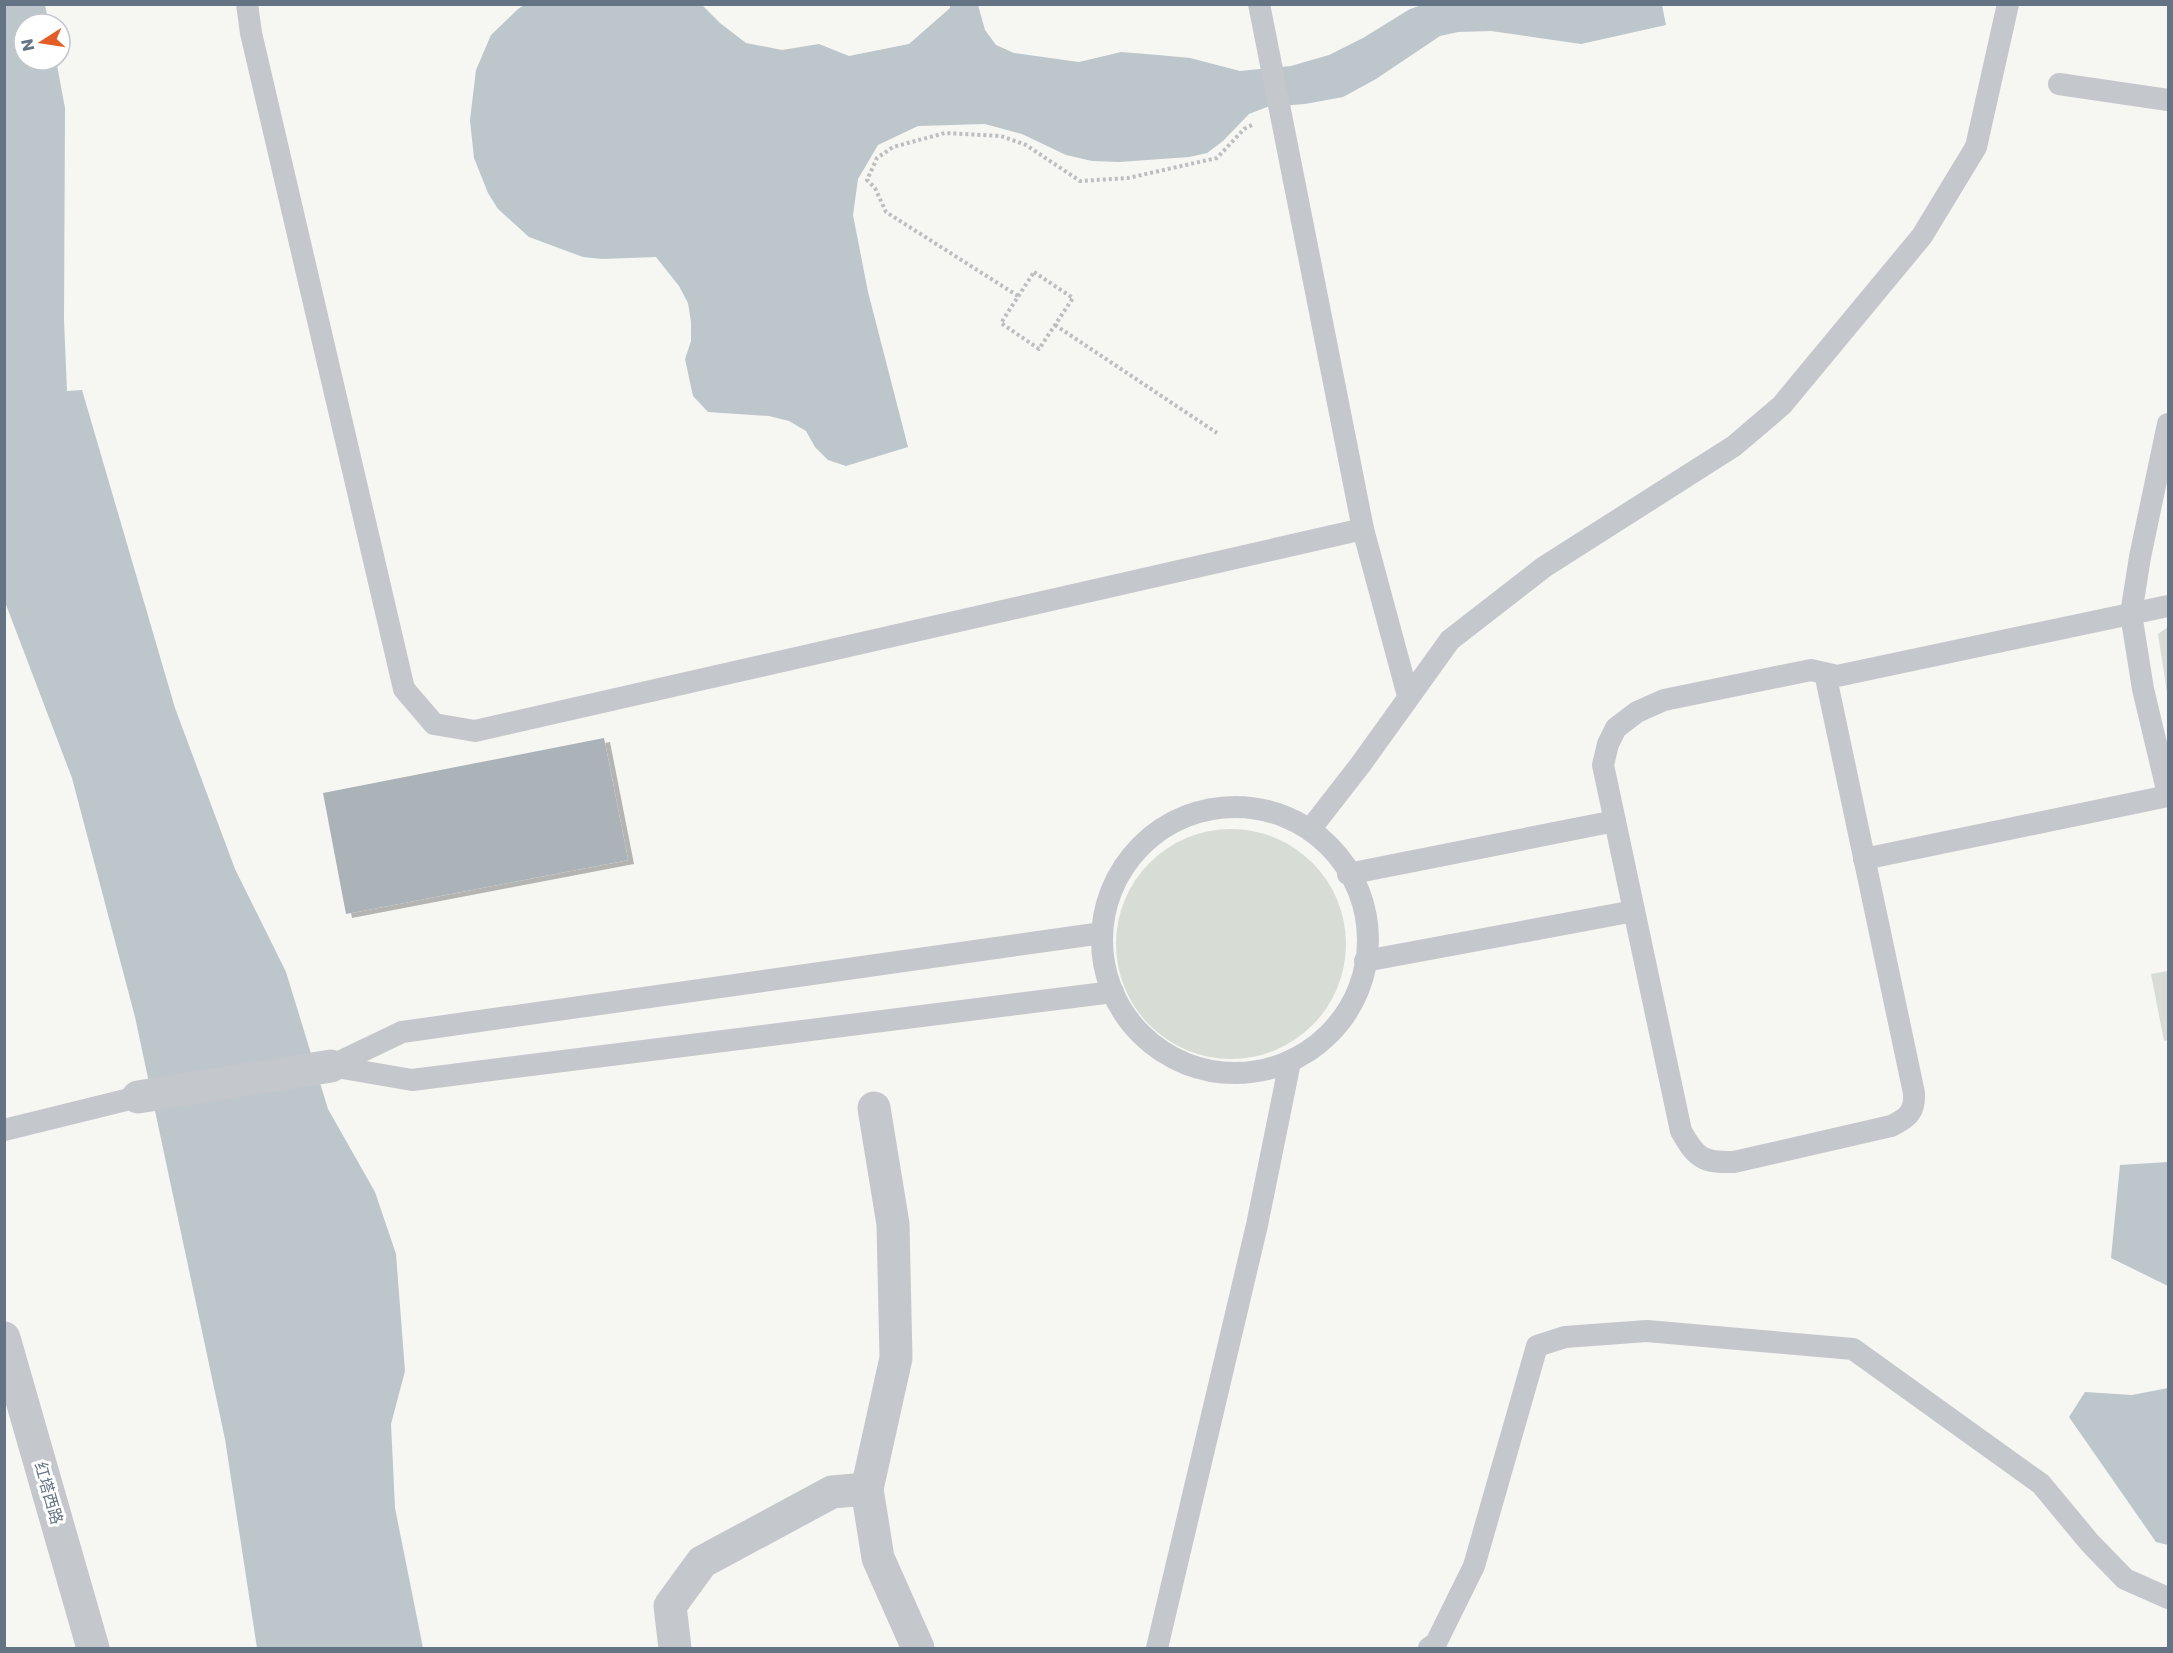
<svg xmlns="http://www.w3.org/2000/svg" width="2173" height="1653" font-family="Poppins,'Noto Sans SC',sans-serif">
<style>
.green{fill:#d7ddd4}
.water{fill:#bcc6cb}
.building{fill:#abb2b8;filter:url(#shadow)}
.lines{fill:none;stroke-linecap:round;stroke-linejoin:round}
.path{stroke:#bcbec0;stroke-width:4;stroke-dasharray:3 3;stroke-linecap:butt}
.service{stroke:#c4c7cb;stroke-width:22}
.minor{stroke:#c4c7cb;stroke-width:33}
.tertiary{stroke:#c4c7cb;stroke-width:33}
.labels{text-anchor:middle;stroke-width:6;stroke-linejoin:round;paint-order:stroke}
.street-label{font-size:16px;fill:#657484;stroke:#fff}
</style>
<defs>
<filter id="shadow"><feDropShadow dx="6" dy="4" stdDeviation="0" flood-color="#0004"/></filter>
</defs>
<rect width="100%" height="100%" fill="#f6f6f3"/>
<g class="green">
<path d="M2168,627v72l-10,-65z"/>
<circle cx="1231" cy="944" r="115"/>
<path d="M2168,971v69l-4,1 -13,-67z"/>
</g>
<g class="water">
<path d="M526,4l176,1 18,18 26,20 36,7 37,-6 30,12 60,-12 41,-36v-3h28l7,25 11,15 18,8 65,9 42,-10 37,3 32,3 50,13 51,-5 38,-11 34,-17 47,-29 12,-4h240l4,20 -85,19 -90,-13 -33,1 -18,4 -64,43 -33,18 -38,7 -38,3 -18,7 -26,27 -16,12 -18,4 -70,5 -27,-1 -26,-6 -44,-21 -37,-10 -67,2 -40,19 -20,34 -5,36 15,77 40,155 -62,19 -18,-6 -13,-13 -9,-16 -17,-10 -20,-5 -61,-4 -15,-16 -8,-37 6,-18v-19l-3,-19 -9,-17 -23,-29 -54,2 -19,-2 -54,-20 -31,-28 -10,-16 -14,-35 -4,-38 6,-50 15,-35 27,-26z"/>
<path d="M5,5h40l4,19h-25v36h32l9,48 -1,212 3,71 15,-1 93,318 60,161 51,103 42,137 47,83 21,62 9,117 -14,53 4,84 28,140h-166l-32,-209 -90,-422 -63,-239 -67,-176z"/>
<path d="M2168,1162v124l-57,-28 9,-93z"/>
<path d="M2168,1388v157l-12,-3 -87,-125 16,-25 47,3z"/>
</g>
<path class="building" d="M604,738l24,122 -282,54 -23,-121z"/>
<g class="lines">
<g class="path">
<path d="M1034,272l39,26 -34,51 -38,-26z"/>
<path d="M1018,296l-132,-84 -11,-24 -8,-8 10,-22 16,-11 52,-14 56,3 25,9 54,36 48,-3 89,-20 27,-29 8,-4"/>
<path d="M1055,325l162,108"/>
</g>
<g class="service">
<path d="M247,4l4,29 153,656 30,35 41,7 888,-202 -104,-525"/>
<path d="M2059,84l109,16"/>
<path d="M2168,424l-28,133 -9,57 12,75 25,105"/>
<path d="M1363,529l45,167"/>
<path d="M1825,673l89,420c1,19 -6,25 -23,33l-157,36c-31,1 -38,-4 -53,-31l-78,-366 5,-21 8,-16 21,-16 27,-12 147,-30 26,6 331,-70"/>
<circle cx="1235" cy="940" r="133"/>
<path d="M1312,827l49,-63 89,-124 94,-73 190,-121 48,-41 140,-169 54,-89 32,-143"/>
<path d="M1864,859l304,-63"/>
<path d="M1348,874l267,-53"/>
<path d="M1102,933l-700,99 -71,34 81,14 701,-88"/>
<path d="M1365,961l269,-50"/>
<path d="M4,1130l134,-33"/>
<path d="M1157,1648l100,-423 33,-163"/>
<path d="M1429,1648l7,-5 38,-77 63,-220 28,-9 82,-6 206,18 188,135 49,59 35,36 43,19"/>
</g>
<g class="minor">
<path d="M138,1097l193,-31"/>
<path d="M874,1108l19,116 3,134 -29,131 11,69 40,90"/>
<path d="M675,1648l-5,-42 32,-44 130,-70 35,-3"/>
</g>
<path class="tertiary" d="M4,1338l89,310"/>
</g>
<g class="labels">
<g class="street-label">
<text transform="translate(49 1493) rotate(74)" y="6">红塔西路</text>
</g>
</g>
<rect width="2173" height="1653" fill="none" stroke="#657484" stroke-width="12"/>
<g transform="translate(42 42) rotate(258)"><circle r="28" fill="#ffffff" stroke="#c1c7ce" stroke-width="1.5"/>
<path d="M0-4.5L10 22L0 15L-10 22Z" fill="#e35d26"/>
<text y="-9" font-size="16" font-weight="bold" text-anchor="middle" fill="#657484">N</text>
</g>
</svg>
